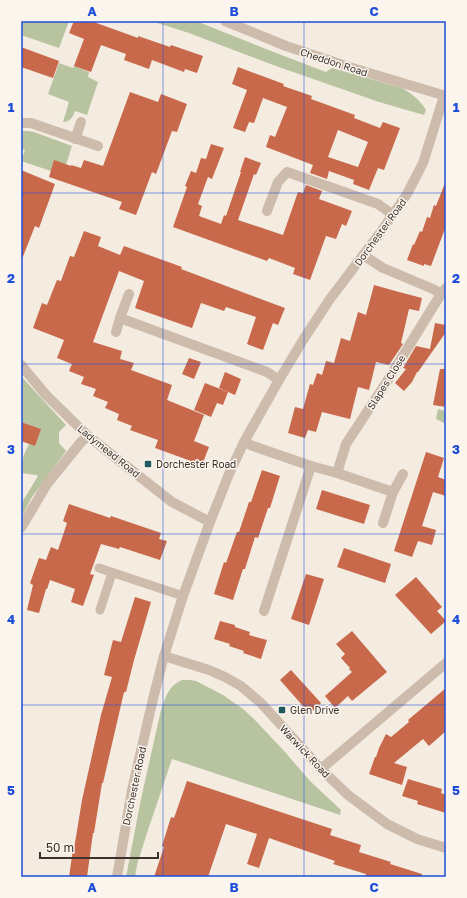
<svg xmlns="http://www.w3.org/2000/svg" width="467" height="898" font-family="'Golos Text',sans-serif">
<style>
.green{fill:#b8c4a0}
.building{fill:#c8694b;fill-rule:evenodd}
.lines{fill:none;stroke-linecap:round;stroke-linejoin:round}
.service{stroke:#cdbbac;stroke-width:9}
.minor{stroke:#cdbbac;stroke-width:10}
.grid{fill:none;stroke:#1d4ed8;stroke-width:1;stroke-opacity:0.55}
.poi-dot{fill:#1f5a5e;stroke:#fbf5ee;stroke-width:1.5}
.labels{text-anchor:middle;stroke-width:3;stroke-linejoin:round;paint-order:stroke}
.street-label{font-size:10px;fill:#3b302b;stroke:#fbf5ee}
.poi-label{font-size:10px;fill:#3b302b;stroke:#fbf5ee;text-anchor:start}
.neatline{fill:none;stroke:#1d4ed8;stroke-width:1.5}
.grid-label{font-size:13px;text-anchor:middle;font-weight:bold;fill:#1d4ed8}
</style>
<rect width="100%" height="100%" fill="#f4ebe1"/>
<g class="green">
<path d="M21,21h48l-10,27 -38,-13z"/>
<path d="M151,21h45l75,30 55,21 6,-4 70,20c10,6 18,12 24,22l-2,5 -45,-13 -103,-36 -87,-33z"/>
<path d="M59,63l14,5 1,-2 15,6 -1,5 10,5 -11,33 -12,-4c-2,6 -5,11 -12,11l6,-20 -21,-8z"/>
<path d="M21,131h7l6,1 38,14 -6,19 -15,6 -30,-10 4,-11 -4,-2z"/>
<path d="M21,376l45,49 -7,7v11l7,8 -34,46 -11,21v-14l17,-28 -2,-1 -15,-2c0,-19 8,-30 19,-44l-19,-7z"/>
<path d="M438,409l8,2v13l-10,-5z"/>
<path d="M182,680h8l6,1 27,14 20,14 11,10 31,33 25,29 31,29 -1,5 -168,-56 -26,77 -9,29 -2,12h-9l15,-78 20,-89c5,-13 7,-24 21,-30z"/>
</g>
<g class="building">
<path d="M74,21h17l47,17v-2l32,11 1,-2 32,11 -6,17 -12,-4 -1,3 -32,-12 -3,9 -25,-9 2,-6 -25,-9 -10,27 -17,-6 10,-27 -15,-6z"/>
<path d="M21,47l38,14 -6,17 -32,-11z"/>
<path d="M238,67l46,17 -1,2 29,10 -1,3 44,16 -1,3 26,10 3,-6 17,6 -16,42 -6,-2 -9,22 -16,-6 1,-4 -25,-9 -2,8 -17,-6 3,-8 -47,-18 4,-12 5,2 12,-30 -24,-9 -9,25 -5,-1 -4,10 -12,-4 14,-38 -15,-6zM338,130l30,12 -10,25 -30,-10z"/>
<path d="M130,92l28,10 3,-8 26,10 -10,28 -5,-1 -16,43 -4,-2 -16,43 -17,-6 3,-7 -73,-25 5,-17 17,6v-1l10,3 3,-8 19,6z"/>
<path d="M211,144l13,4 -12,31 -4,-2 -10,27 4,2 -3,10 22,8 3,-9 2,1 15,-44h-1l5,-15 16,6 -5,12 -2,-1 -16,46 45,15 15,-43 5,1 3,-8 16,6 -3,8 33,12 -6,15 -4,-2 -6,15 -10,-3 -16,44 -17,-6 2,-6 -26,-10 -2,3 -94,-34 14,-40 -2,-1 6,-15 5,2 5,-15 5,1z"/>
<path d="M21,170l34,14 -16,44 -4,-2 -13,33h-1z"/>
<path d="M445,183h1v43l-15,40 -7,-2v2l-17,-6 6,-16 1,1 6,-14 2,1 5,-15 3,1 4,-13 2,1z"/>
<path d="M84,231l17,6 -3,9 22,9 4,-9 58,21 -1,2 104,39 -7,17 -5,-2 -10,27 -16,-6 9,-27 -30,-10 -2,4 -23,-8 -9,25 -57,-20 9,-27 -25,-10 -26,71 29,9 -2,8 14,4 -3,7 41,15 -5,15 37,15 -10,26 15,6 -7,18 -47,-17 3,-8 -28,-10 2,-4 -15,-6 2,-6 -14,-6 3,-6 -15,-6 3,-7 -15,-5 3,-7 -15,-6 3,-7 -15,-6 7,-18 -31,-12 9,-25 5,2 10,-25 4,1 9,-25 4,1z"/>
<path d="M374,285l25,7 23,6 -3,13 -10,-2 -8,34 2,1 -14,21 -13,-3 -7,28 -11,-3 -8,32 -28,-7 -6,20 -8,-2 -3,8 -17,-5 7,-26 8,2 7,-25 3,1 4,-12 5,2 4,-14 8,2 7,-25 9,3 8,-29 8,3z"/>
<path d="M435,323l11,2v7l-28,40h-1l-5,10 -8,9 -9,-8 11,-14 -3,-1 13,-22 14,3z"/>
<path d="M189,358l12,4 -7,17 -12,-5z"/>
<path d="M440,369h6v38l-13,-2z"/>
<path d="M225,372l16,7 -6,16 -16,-7z"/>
<path d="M205,383l23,9 -5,13 -6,-2 -6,14 -17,-7z"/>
<path d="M21,422l20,7 -6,17 -14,-5z"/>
<path d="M426,452l18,6 -6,19 8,3v16l-13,-4 -11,34 14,4 -4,15 -14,-4 -6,16 -18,-6z"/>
<path d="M262,470l18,6 -10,32h-2l-10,30 -3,-1 -10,32h-2l-10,31 -19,-6 10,-32 2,1 11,-31h2l10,-30h2z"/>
<path d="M322,490l48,15 -6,19 -48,-15z"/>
<path d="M69,504l41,14 1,-2 50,17 -2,6 8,2 -7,19 -40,-13 -1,2 -18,-5 -11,30 4,1 -11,31 -12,-4 4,-13 -25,-9 -3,9h-1l-7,24 -12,-3 6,-25 -3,-2 9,-25 7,2 5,-13 7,3 9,-27 -4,-2z"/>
<path d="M344,548l47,16 -6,19 -48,-16z"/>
<path d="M306,574l18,5 -15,46 -18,-6z"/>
<path d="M416,577l26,30 -5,4 9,10 -15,13 -36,-39z"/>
<path d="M135,597l16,5 -17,58 -8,32h-2l-21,91h-1l-8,50h-1l-6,44h-18l4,-28h1l8,-49 19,-85 11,-38 -8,-2 9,-35 8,2z"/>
<path d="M220,621l15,4v2l15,5 -1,3 18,5 -6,19 -18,-6 1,-2 -15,-5 1,-2 -16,-5z"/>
<path d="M352,631l35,41 -35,29 -4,-5 -13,12 -10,-12 27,-24 -3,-3 1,-1 -9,-10 4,-4 -9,-10z"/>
<path d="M291,670l30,33 -11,11 -30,-34z"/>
<path d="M446,688v43l-17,15 -6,-7 -29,24 13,4 -5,18 -33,-11 6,-17h1l3,-9 7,-14 5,3 18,-15 -1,-2z"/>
<path d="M408,779l34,10 -1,4 5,2v18l-29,-9 1,-3 -16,-5z"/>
<path d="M187,781l145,48 -2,6 31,10 -2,7 32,10 -1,2 32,10v3h-57l1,-3 -33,-10 2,-3 -66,-23 -10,30 -12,-4 10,-30 -31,-10 -18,53h-54l10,-30 -2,-1 9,-29 3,1z"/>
</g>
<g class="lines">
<g class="service">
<path d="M99,568l84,28"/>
<path d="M100,610l12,-37"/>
</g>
<g class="minor">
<path d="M225,21l61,25 63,21 97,29"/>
<path d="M21,123h10l67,23"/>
<path d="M75,139l6,-17"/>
<path d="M267,211l11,-29 9,-10 91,32 15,11"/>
<path d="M363,255l20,13 50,21 8,5"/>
<path d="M129,294l-9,24 147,54 12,8"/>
<path d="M116,332l4,-14"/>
<path d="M21,365l25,30 42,41 84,66 38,20"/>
<path d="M244,442l9,4 58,20 26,7 9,-29 40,-61 55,-89 5,-6"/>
<path d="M337,473l56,19"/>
<path d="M383,523l10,-31 10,-18"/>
<path d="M21,528l26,-44 34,-42 7,-6"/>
<path d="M264,611l47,-145"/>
<path d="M164,656l45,14 16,7 16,9 20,17 60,66 27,26 39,29 30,15 29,9"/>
<path d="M321,769l125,-106"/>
<path d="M117,877l15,-87 21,-91 11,-43 19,-60 27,-74 19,-48 15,-32 35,-62 24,-40 27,-41 50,-66 27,-39 16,-31 21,-67"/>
</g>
</g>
<path class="grid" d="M163,21v856M304,21v856M21,193h425M21,364h425M21,534h425M21,705h425"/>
<g class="poi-dot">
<rect x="144" y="460" width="8" height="8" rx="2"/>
<rect x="278" y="706" width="8" height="8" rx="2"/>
</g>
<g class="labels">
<g class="street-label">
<text transform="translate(334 62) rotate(18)" y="4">Cheddon Road</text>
<text transform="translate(380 232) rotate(-54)" y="4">Dorchester Road</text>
<text transform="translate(386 382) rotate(-58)" y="4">Slapes Close</text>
<text transform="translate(109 451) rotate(39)" y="4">Ladymead Road</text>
<text transform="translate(305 751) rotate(47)" y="4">Warwick Road</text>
<text transform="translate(134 786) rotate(-78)" y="4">Dorchester Road</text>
</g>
<g class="poi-label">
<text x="156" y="468">Dorchester Road</text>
<text x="290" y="714">Glen Drive</text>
</g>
</g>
<rect width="467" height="898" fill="none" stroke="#fbf5ee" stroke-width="44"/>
<path d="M40 852v6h118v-6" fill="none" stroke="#3b302b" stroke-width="2"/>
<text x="46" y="852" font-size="12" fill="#3b302b" stroke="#fbf5ee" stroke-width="3" paint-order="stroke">50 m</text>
<rect x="22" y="22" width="423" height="854" class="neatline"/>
<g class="grid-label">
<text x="92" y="16">A</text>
<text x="234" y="16">B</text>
<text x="374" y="16">C</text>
<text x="11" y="112">1</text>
<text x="456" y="112">1</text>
<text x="11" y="283">2</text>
<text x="456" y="283">2</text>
<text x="11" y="454">3</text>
<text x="456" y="454">3</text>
<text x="11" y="624">4</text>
<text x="456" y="624">4</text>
<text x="11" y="795">5</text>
<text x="456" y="795">5</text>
<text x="92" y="892">A</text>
<text x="234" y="892">B</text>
<text x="374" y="892">C</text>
</g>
</svg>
